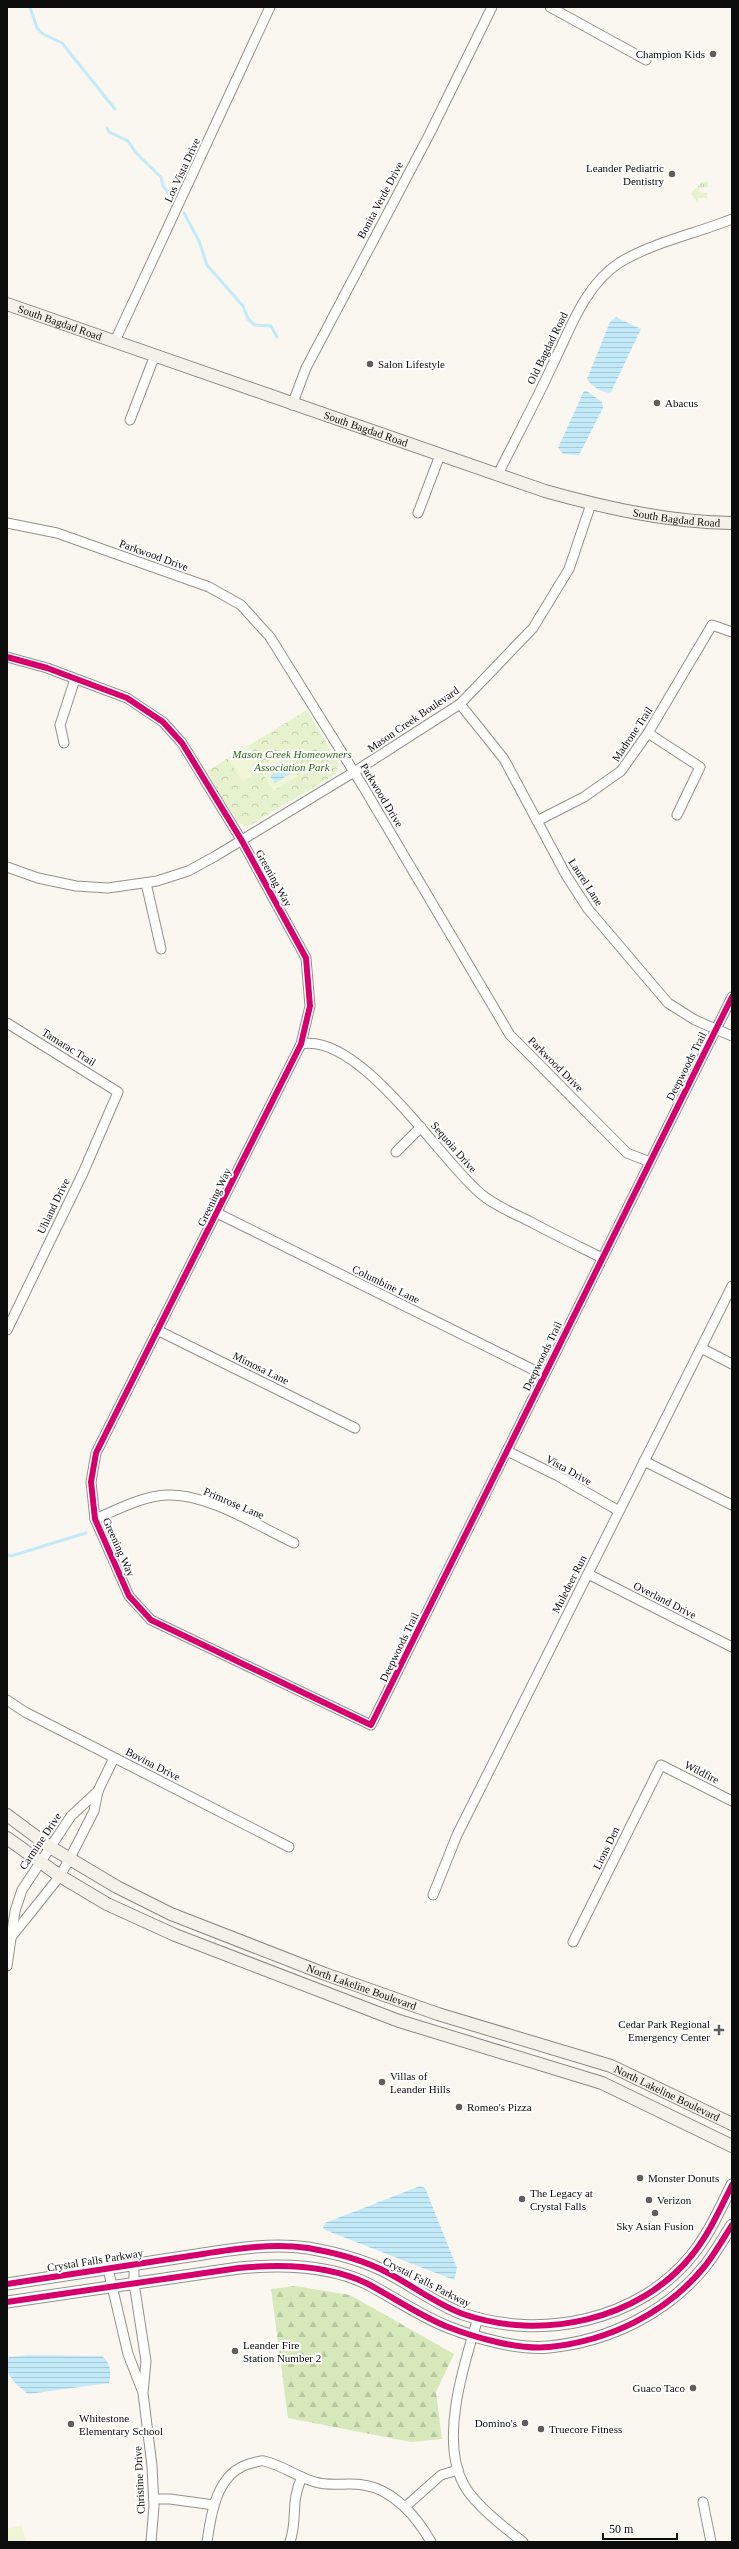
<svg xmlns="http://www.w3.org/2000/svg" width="739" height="2549" font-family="Georgia,serif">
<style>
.grass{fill:url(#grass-tufts)}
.forest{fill:url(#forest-firs)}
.park{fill:url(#park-crowns)}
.pitch{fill:#f0f5d8}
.water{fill:url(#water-rules)}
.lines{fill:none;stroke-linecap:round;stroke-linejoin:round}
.stream{stroke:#c3eaf8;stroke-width:3}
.minor-casing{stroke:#93928f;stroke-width:11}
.tertiary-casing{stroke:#93928f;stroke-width:13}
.secondary-casing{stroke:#8a8885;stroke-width:14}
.minor{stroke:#fefefd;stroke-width:9}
.tertiary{stroke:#fefefd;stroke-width:11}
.secondary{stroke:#f4f2e8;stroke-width:12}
.cycleway-casing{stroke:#fff;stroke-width:8}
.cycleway{stroke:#d6006c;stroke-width:6}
.poi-dot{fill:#5f5e5c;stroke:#fff;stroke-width:1.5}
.labels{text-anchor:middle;stroke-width:4;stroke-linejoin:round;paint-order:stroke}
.poi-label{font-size:11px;fill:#0c0c0c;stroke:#fff;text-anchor:start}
.street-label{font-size:11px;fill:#0c0c0c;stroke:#fff}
.park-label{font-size:11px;font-style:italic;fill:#306818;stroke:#fff}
</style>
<defs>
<pattern id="grass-tufts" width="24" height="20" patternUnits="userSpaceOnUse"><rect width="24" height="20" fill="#e6f1ce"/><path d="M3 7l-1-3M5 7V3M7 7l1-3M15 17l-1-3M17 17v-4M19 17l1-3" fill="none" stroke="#c4cdb0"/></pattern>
<pattern id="forest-firs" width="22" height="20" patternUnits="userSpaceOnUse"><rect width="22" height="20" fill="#d7e9bb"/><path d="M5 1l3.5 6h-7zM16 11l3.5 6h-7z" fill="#b7c7a0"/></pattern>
<pattern id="park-crowns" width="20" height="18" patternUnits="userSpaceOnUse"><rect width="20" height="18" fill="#e6f1ce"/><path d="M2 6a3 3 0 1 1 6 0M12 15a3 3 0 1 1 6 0" fill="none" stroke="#c4cdb0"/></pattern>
<pattern id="water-rules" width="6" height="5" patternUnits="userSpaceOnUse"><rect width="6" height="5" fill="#c3eaf8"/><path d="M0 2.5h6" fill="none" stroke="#a6c8d3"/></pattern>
</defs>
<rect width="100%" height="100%" fill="#faf7f0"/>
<path class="grass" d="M702,182h6v5l-9,1v4l8,1v5h-9v6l-7,-11z"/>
<path class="forest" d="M295,2286l55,9 104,59 -18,38 6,47 -31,3 -123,-24 -17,-129z"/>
<path class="park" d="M307,710l32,54 -3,10 -89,53 -10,-5 -30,-51z"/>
<g class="pitch">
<path d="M249,746l14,24 -20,12 -15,-23z"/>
<path d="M283,752l15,24 -25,15 -10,-17 5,-3 -4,-7z"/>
<path d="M22,2525l4,17h-19v-13z"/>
</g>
<g class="water">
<path d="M616,317l25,12 -30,63c-8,2 -20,-6 -24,-13l23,-57z"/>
<path d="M584,391h3l15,11 1,6 -24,47 -16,-1 -5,-6z"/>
<path d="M282,761l8,13 -15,9 -5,-7 8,-5 -3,-5z"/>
<path d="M420,2186l5,2 32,80 -3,12 -129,-50 -2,-3 2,-4z"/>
<path d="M28,2355l74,1c8,6 10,17 7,27l-81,11c-12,-9 -26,-21 -19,-37z"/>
</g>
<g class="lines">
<g class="stream">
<path d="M30,7l7,21 6,6 19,9 53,66"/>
<path d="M107,128l2,4 19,9 8,12 25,24 2,9 9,12"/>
<path d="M184,213l15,28 8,24 36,41 5,13 7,6 16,1 6,11"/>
<path d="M7,1555l4,1 75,-23"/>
</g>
<g class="minor-casing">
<g id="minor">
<path d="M550,7l96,53"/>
<path d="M115,341l155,-334"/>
<path d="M292,405l14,-37 123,-233 63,-128"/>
<path d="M130,420l25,-65"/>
<path d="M498,474c18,-36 37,-71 54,-108 18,-36 32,-80 67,-103 34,-21 76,-29 113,-44"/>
<path d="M418,513l22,-58"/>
<path d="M7,523l50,10 152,54 32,18 29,32 94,151 146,247 117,118 23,9"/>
<path d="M7,657l40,11 80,30 36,24 19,21 60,98 64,117 4,48 -9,38 -205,409 -5,29 4,37 34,77 22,24 220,105 361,-728"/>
<path d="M460,704l44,55 62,116 22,34 80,94 27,17 37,16"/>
<path d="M648,733l52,34 -23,48"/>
<path d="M64,743l-4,-18 15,-46"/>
<path d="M537,821l47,-24 37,-26 27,-38 64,-108 20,7"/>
<path d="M7,867l31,11 38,8 32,2 49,-7 31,-10 26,-14 140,-85 106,-68 73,-76 36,-59 22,-65"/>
<path d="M146,883l15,66"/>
<path d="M7,1023l111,69 -35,81 -76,157"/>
<path d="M301,1044c59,-12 138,115 180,150 14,12 32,19 48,27 24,13 49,25 73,37"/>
<path d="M396,1152l25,-25"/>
<path d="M217,1213l327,162"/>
<path d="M157,1330l198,98"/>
<path d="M701,1348l31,16"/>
<path d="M507,1451l51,25 61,35"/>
<path d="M644,1461l88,44"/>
<path d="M95,1519c22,-9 47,-23 72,-24 40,-2 91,31 127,48"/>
<path d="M588,1574l144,73"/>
<path d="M7,1700l18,12 264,135"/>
<path d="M433,1895l24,-60 275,-549"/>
<path d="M12,1936l48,-60 10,-18 24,-47 4,-20 16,-33"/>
<path d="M573,1942l88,-177 71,36"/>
<path d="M7,1966l8,-55 7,-21 49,-74 27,-25"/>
<path d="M134,2264v19l12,78 -3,32 9,73 2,40 -3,36"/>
<path d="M108,2269l20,85 14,36"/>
<path d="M478,2318c-14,46 -39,122 -14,167 11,20 41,43 59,57"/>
<path d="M154,2499h16l44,6"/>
<path d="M703,2502l8,40"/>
<path d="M405,2507l36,-32 17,-5"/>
<path d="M207,2542c4,-29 10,-69 42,-78 5,-1 11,-4 15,-3 18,4 33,16 51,21 15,5 33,0 48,3 30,4 54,32 68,57"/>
<path d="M290,2542c8,-24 0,-40 12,-65"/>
</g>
</g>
<g class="tertiary-casing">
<g id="tertiary">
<path d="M7,2284c59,-9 117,-18 176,-27 41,-6 83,-15 125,-9 23,4 48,10 70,20 29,13 55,35 85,46 78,27 176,7 229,-59 17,-21 28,-46 40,-70"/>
<path d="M7,2302l232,-34c40,-4 89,-3 127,15 27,14 54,33 82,44 28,11 71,23 101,20 60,-6 118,-34 156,-81 10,-13 18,-27 27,-41"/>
</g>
</g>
<g class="secondary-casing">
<g id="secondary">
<path id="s1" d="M7,304l538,187c61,17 123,31 187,32"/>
<path id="s2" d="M7,1815l43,32 67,40 54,27 154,60 113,40 173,52 121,58"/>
<path d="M7,1838l53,38 47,28 68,31 224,86 203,62 130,63"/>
</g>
</g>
<use href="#minor" class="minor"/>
<use href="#tertiary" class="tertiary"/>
<use href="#secondary" class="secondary"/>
<g class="cycleway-casing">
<g id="cycleway">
<path d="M7,657l40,11 80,30 36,24 19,21 60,98 64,117 4,48 -9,38 -205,409 -5,29 4,37 34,77 22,24 220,105 361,-728"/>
<path d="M7,2284c59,-9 117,-18 176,-27 41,-6 83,-15 125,-9 23,4 48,10 70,20 29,13 55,35 85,46 78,27 176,7 229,-59 17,-21 28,-46 40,-70"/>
<path d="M7,2302l232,-34c40,-4 89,-3 127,15 27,14 54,33 82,44 28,11 71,23 101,20 60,-6 118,-34 156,-81 10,-13 18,-27 27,-41"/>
</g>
</g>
<use href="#cycleway" class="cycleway"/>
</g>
<g class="poi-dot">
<circle cx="713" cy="54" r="4"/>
<circle cx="672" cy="174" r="4"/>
<circle cx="370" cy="364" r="4"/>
<circle cx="657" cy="403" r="4"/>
<path d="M717 2024h4v4h4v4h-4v4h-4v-4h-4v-4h4z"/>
<circle cx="382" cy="2082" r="4"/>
<circle cx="459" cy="2107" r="4"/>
<circle cx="640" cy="2178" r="4"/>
<circle cx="522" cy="2199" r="4"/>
<circle cx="649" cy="2200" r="4"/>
<circle cx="655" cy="2213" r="4"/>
<circle cx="235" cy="2351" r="4"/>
<circle cx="693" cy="2388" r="4"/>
<circle cx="525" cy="2423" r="4"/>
<circle cx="71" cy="2424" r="4"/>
<circle cx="541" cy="2429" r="4"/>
</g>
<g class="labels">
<g class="poi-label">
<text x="705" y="58" text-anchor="end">Champion Kids</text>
<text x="664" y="172" text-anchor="end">Leander Pediatric<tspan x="664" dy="13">Dentistry</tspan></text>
<text x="378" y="368">Salon Lifestyle</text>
<text x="665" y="407">Abacus</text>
<text x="710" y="2028" text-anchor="end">Cedar Park Regional<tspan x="710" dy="13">Emergency Center</tspan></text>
<text x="390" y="2080">Villas of<tspan x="390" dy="13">Leander Hills</tspan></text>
<text x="467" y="2111">Romeo's Pizza</text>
<text x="648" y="2182">Monster Donuts</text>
<text x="530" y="2197">The Legacy at<tspan x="530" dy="13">Crystal Falls</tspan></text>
<text x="657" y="2204">Verizon</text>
<text x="655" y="2230" text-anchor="middle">Sky Asian Fusion</text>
<text x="243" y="2349">Leander Fire<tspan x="243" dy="13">Station Number 2</tspan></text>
<text x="685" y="2392" text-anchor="end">Guaco Taco</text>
<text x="79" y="2422">Whitestone<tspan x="79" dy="13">Elementary School</tspan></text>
<text x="517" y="2427" text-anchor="end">Domino's</text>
<text x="549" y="2433">Truecore Fitness</text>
</g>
<g class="street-label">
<text transform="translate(182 170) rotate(-65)" y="4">Los Vista Drive</text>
<text transform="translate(380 200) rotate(-62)" y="4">Bonita Verde Drive</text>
<text dy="4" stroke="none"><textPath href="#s1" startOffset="56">South Bagdad Road</textPath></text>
<text transform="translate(547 348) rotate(-64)" y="4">Old Bagdad Road</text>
<text dy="4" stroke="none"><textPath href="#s1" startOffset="380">South Bagdad Road</textPath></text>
<text dy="4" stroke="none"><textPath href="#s1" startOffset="704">South Bagdad Road</textPath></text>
<text transform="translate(154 555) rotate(20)" y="4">Parkwood Drive</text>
<text transform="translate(413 719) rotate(-34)" y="4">Mason Creek Boulevard</text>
<text transform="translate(632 734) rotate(-56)" y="4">Madrone Trail</text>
<text transform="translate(382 795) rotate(59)" y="4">Parkwood Drive</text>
<text transform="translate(274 878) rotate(61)" y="4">Greening Way</text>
<text transform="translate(586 882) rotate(57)" y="4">Laurel Lane</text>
<text transform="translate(69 1047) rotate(32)" y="4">Tamarac Trail</text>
<text transform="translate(556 1064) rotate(45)" y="4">Parkwood Drive</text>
<text transform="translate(686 1066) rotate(-63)" y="4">Deepwoods Trail</text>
<text transform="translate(454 1147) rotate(49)" y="4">Sequoia Drive</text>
<text transform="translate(214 1197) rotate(-64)" y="4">Greening Way</text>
<text transform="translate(53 1206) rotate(-64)" y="4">Uhland Drive</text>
<text transform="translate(386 1284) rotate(26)" y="4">Columbine Lane</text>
<text transform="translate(542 1356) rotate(-64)" y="4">Deepwoods Trail</text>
<text transform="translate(261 1368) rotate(26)" y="4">Mimosa Lane</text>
<text transform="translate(569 1470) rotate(29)" y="4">Vista Drive</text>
<text transform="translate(234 1503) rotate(23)" y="4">Primrose Lane</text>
<text transform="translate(119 1547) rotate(66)" y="4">Greening Way</text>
<text transform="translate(569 1584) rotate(-63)" y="4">Muledeer Run</text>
<text transform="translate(665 1600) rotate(27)" y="4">Overland Drive</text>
<text transform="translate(399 1647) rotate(-64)" y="4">Deepwoods Trail</text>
<text transform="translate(153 1764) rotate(27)" y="4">Bovina Drive</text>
<text transform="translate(702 1772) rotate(27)" y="4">Wildfire</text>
<text transform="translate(40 1841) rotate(-56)" y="4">Carmine Drive</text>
<text transform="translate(606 1848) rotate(-64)" y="4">Lions Den</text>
<text dy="4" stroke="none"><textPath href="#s2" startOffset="396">North Lakeline Boulevard</textPath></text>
<text dy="4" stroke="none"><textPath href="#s2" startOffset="720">North Lakeline Boulevard</textPath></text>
<text transform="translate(95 2260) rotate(-9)" y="4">Crystal Falls Parkway</text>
<text transform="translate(427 2282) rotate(27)" y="4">Crystal Falls Parkway</text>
<text transform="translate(139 2480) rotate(-93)" y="4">Christine Drive</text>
</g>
<g class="park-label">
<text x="292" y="758">Mason Creek Homeowners<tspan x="292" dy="13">Association Park</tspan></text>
</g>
</g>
<rect width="739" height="2549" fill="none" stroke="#0c0c0c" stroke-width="16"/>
<path d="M603 2533v6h74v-6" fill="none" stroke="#0c0c0c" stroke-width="2"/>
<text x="609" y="2533" font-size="12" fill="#0c0c0c" stroke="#ffffff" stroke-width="3" paint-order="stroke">50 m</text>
</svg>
